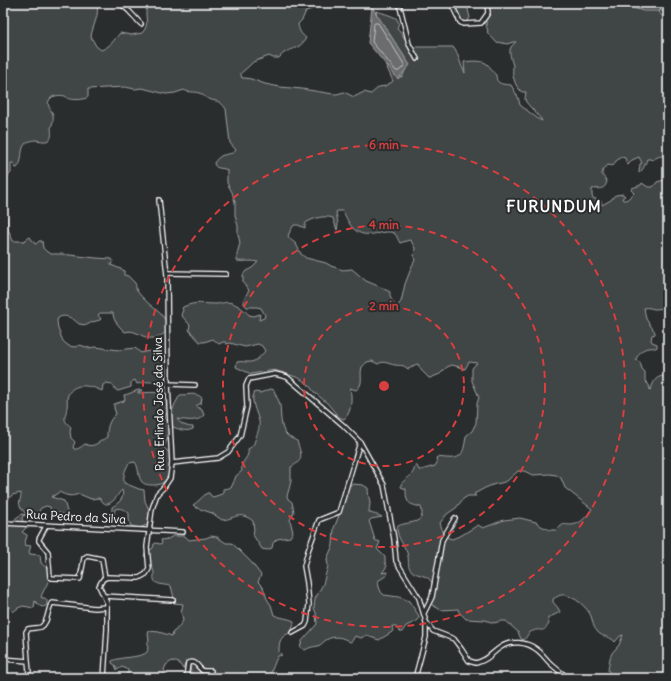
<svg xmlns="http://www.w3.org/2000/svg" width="671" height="681" font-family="Delius,sans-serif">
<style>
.green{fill:#414445;stroke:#a0a2a2;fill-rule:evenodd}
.water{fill:#6a6c6d;stroke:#a6a7a7}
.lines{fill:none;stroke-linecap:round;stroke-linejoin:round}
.shore{stroke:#c3c4c5;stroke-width:1}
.stream{stroke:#a6a7a7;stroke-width:1}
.minor-casing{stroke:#fff;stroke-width:6}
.minor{stroke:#2a2d2e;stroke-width:3.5}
.ring{fill:none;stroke:#da3e3e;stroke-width:2;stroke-dasharray:7 5}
.labels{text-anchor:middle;stroke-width:4;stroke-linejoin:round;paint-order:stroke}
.street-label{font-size:12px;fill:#fff;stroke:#2a2d2e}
.district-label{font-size:16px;font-weight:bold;letter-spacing:1px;fill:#fff;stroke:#2a2d2e}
.centre{fill:#da3e3e;stroke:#2a2d2e;stroke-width:2}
.ring-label{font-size:12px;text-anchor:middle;font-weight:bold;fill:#da3e3e;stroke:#2a2d2e;stroke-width:4;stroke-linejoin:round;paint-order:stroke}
</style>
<rect width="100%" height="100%" fill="#2a2d2e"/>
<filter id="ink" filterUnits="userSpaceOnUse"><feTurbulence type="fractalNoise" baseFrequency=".025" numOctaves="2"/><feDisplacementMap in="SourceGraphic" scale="8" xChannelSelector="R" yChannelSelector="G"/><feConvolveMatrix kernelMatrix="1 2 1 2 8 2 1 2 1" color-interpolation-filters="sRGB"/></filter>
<g filter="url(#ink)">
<g class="green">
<path d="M3,3h93c5,11 -4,23 -5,34l5,9 5,4c9,-3 13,-10 19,-17l11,2 11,-2c7,-8 4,-11 4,-20 0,-3 1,-7 2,-10h168v2l-4,4 -6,2 -4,9 -4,4c1,7 3,10 8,14 -7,14 -18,8 -27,20h-6l-4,-2 -16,6 -5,5 -7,6v2l1,3h3l6,1 14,5 15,3 22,2 31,5h4l7,-2 10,5 10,-5 7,2 8,-7 6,-1 7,-4 1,-1 -6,-13 2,-3 9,11 3,1 2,-1 2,-6 -28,-54 -1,-5c7,2 14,4 20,7l3,5 -2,5c9,8 7,17 20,19h36c6,7 7,18 12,26l-1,-11c5,-1 19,-2 23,2 4,3 5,8 9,11 0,10 7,9 15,10l7,12 2,8 18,14 4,2 -1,-2 -15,-17 -1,-3 1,-7h-4c-4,-3 -7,-8 -8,-13 -2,-4 -1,-9 -1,-13 -1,-5 -5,-14 -2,-19 1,-2 3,-3 5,-5h-3l-6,2 -9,-2 -1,1 -10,-11 1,-1c-4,-9 -1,-19 0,-28h180c-5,2 -6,3 -9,9l3,4 6,1v135l-6,4c-3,0 -7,2 -9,4l-3,-1h-3c-2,6 -3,10 -8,14l1,-9 2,-1 -3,-6 -7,3 -4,5 -1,-1 -2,-6 -4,-1 -5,4 -3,5 -5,-1c-4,3 -6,5 -6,10l5,6c-2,10 -8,7 -15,8v7l1,2 8,3 1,4 9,-5 3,-4 2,-1 7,-1 2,2 -3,2 1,2c4,1 8,-4 11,-7l-3,-3 1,-2 9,-3 1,-2 6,4h5l4,-5 11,-3v129c-4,0 -10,1 -14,1 -4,-1 -6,-2 -10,-1l2,11 9,13v2l-3,1 -1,5 1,2 5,2v3l-1,1c-11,-1 -15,1 -20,11l1,2 3,1 2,7 3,3v9l4,4 1,5 1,-1c4,-11 5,-12 17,-14v303h-57l1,-3 -3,-3 -1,-2 2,-12 2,-5 7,-8 4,-10 -3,1 -5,6c-4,-6 -13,-4 -18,-11 -4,-4 -4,-9 -6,-15 -4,-9 -16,-19 -26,-21 -5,-1 -8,2 -12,4v3l5,6 2,4 -12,6v2l1,4c-8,11 -7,3 -16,7 -5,1 -6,6 -9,9l-3,-1 -3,-7 -12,-11h-5l-7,2 -9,-3 -19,-1 -7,-7 -1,-3 -17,1 -9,-5c-1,-3 -2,-5 -2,-9 1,-5 4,-10 1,-15 -5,-7 -14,-5 -19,-10 -5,-4 -3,-9 -4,-15 -2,-10 -11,-16 -11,-29 8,-7 30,0 24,-20 -13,-3 -15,-4 -15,-18l-5,-2v-3c6,-8 13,-7 14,-19l2,1 2,4h2l14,-4 2,-3 -1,-5 1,-1c23,3 26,2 29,-21l6,-5 4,-8 1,-19 2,-7 -7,-16v-12l1,-2 4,-4 -8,-1 -4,7 -5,-2 -8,-2 -5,2 -7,7 -10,4h-1l-8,-8 -3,-6c-4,0 -6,4 -10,5 -6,-5 -6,-3 -13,-4 -7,-1 -11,-5 -17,-1l-6,-3 -5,1c-1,1 -4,4 -5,5 -3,8 3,17 -6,23l-6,-2c2,9 2,25 -6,31l-5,-2 -12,-14 -13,-11 -6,-8 -9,-6 -15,-5 -10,-3 -23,4 -15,-7 1,-5c4,-1 7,0 11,0 7,1 13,-6 17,-11l-3,-5 -4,-2 -13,3 -15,-4 -4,1v-2h-3l-4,2 -6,-5 -9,3h-4l-11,-12 1,-5 -9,-10 2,-5 -1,-2 1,-1c14,-6 19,-3 33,-3 5,0 10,-3 16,-1 6,2 13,7 17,12l5,1 6,-2 -1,6 5,-2 1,-3 -4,-7 -4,-1h-10l-3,-3v-5l5,-9 -6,-7v-8l3,-4 6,-3 6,-6c-6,-2 -15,0 -21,-1v-7l3,-11 -2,-9v-8l-3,-11v-13l-3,-10 -5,-9v-13c-5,-3 -12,0 -13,-7 2,-3 4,-5 7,-7 6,-3 12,-1 15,-6l-6,-7 -4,-34c-7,-11 -10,-6 -19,-11 -3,-1 -4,-4 -8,-5 -5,-2 -10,0 -15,-3l-9,3 -9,1 -24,-6 -7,1 -10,-2 -37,2v8c-4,3 -13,3 -18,2 -2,0 -3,-2 -5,-3 -4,-1 -12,-1 -15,3 -5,6 2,11 3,16 1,5 -1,9 -2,13 0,3 1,6 0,9 -3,7 -11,3 -16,3 -2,0 -8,2 -9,3 -7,6 -2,19 -9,25h-1l-3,-5h-2v10l-8,8zM337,211h6c3,6 6,14 12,19 13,11 32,-3 40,4 2,2 3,6 5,9l9,-3 2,1 4,7 -1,9 1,3 -3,6 -7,18 -4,18 -5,5c-3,-5 -7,-10 -6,-15l-12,-6 -12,-5 -14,-12 -9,1 -12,-4 -5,-3 -20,-5 -5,-4 -5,-10 -6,-5 -2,-3 2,-5 4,-6h4l7,3v-4l2,-2c8,-4 17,-7 26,-4l4,12 1,-6 -2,-12zM518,471h6l9,4 17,-1 6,1 5,3 4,10 27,21c-7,10 -15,19 -28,15l-8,6h-6l-9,-4 -5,-4 -16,-4 -16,2 -21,8 -5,-3 -16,10 -10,4c-9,-2 -9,-8 -12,-16l7,-9 9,-6 7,-9 5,-3h8l-2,-2 11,-6 10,-4 6,-1 6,-2z"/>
<path d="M452,3h18l-2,7 2,8 -6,6h-4c-4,-5 -5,-14 -8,-21z"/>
<path d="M3,215l4,1 1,13 5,12h11l6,-4 5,7h1l3,-3h3l1,7 4,4 4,2h10l35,4 16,1 1,2 -2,3v1l12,5 1,1v4l4,1 7,7c1,2 1,5 1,6 2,5 14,16 18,19 3,3 7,5 9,9 3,3 3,8 5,12 -5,6 -7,7 -14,9 -11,2 -18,-10 -29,-6 -5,-5 -12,-11 -12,-19h-13l-2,2 3,4 -1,1 -8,2 -5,3 -8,-1c-5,-5 -14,-11 -21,-6l-1,3 1,8 5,12 2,2 4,3 6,1 5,-2 9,3 6,-1 24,3 16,-2 6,5c8,-3 17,-2 24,3 2,10 1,12 -6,19l7,1 3,7 -6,5c-10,-8 -15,-7 -26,-4l-2,-4 -4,2v5l-13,4 -2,-1 -4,-6 -6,-1 -3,2 -1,6c-10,-5 -28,-10 -34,4 -2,4 0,8 -1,12 -1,10 -6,12 4,20l-1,5 1,6 4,4 -2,5 1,2c4,1 8,-3 11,-5 8,5 15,-3 22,-7 0,-9 1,-16 9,-23l-2,-6v-4l10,-3 1,-2 -1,-3v-1c7,-1 12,-6 19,-5l-5,2v1c10,0 22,-3 29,4l1,12 -3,9 1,2 3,-1 6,-15 5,-9c8,0 16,-3 22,3l-1,5 -5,3 6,4 2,5c-6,8 -18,5 -27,4 3,5 10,8 16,8v2c-7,3 -12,1 -20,-2l-3,3 -6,18 7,6c-1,12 0,31 -17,31 -4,0 -9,0 -12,-3 -5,-6 -2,-13 -7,-20l-6,1c-4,7 -6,12 -5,20l15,6 5,1 1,11 5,11v8l-3,5 -8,3 -8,-2 -2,-6v-7c-4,-3 -9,-6 -14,-4l-1,6 -2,1v-9c7,-4 13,-9 10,-17 -5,4 -5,9 -12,13 -5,3 -7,-1 -11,-5l-8,1 -12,-5c-8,3 -12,2 -20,-2l-4,3 -4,2 13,4 4,14 -1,1 -5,-2 -11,-2 -1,-5 -4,-1 -5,2 -5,8 -7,1 -6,-2 -1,4 4,9 -4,4 5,3v1l-3,9 7,1 -2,6 1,2 10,1 1,8c16,12 5,20 0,34l1,1h3l2,2v5c-5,4 -8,1 -12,-4l-1,7 -11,-2 -5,2 -5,4 -5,-7 -5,-2v-79l11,-3 2,-3 6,-4 4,1v-1c-2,-2 -5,-6 -6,-8 -2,-4 2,-9 1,-13l-9,2 -6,7h-3z"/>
<path d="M271,389l3,1c1,6 5,9 6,15 1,8 0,23 6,29 2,3 7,5 11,7 4,13 8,19 -6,26v14l-2,8 -2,7 1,3 4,3 2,10 -4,8 3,12 -3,5 -13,2 -4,4 -1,5 -5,2 -5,-1 -9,-14 1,-5 -1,-9c-14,-11 -18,-2 -31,-1l-10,-7 -15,-5 -4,-3c5,-3 9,-8 14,-12h2l2,3 2,1 9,-3 1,-2v-3l6,-1 3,-2 4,-10 6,-5c-3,-10 8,-12 6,-22 6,-3 6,-6 8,-12 2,-5 4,-10 3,-16 -2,-8 -10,-22 -4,-29l5,1z"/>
<path d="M352,484l11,1 5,3c0,5 1,10 2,14 0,4 -1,7 -1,10 4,3 9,2 13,5l-11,2 -2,2 6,19 1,1h2l2,1 -3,7 8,8v6l2,3 -5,7 5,-1v3l-9,6 1,6 2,5 3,3 15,2 10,4 10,15v3l-2,2 -11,5 -4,6h-2l-4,-5 -4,-1v2l1,2 -1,2 -13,8 -9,-3 -3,-2 -6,3 -6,-2 -3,5 -2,1c-7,-5 -16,-7 -24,-2 -3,2 -5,5 -8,6 -5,1 -8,1 -13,4l-5,-3 2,-6 15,-17 -1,-11 -2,-5 1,-9 8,-15 5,-18 -1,-7 6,-14 1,-17 4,-10 10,-32z"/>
<path d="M173,536h12l4,4 17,-2 5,-2 6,1 9,6h6l19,19 10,13 -3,7 5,5 4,12 4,6 3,10c6,3 14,3 20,6 0,3 -1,7 -3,10 -2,3 -5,3 -8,6 -4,3 -4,10 -4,15l3,3 -4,1c-4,6 -5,14 -10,22h-76l-2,-12 -4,-3 -3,6 -4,-6 -7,-2 -6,4 -2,5 6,8h-49l4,-2v-1l3,-2v-3l-6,-3 -5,3 -2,-5 -3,-2v-2c2,-1 5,-2 6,-2 7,-2 25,-2 29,-7 2,-4 -1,-8 2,-12l-1,-6 1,-3 10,1 13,4 1,-4 3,-2 7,-9 -1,-6 -1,-2 2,-9 -9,-1v-5l-3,-12c-4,-1 -17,-1 -17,-7 -1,-2 1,-4 0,-6 -1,-7 -5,-12 -10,-17l1,-3 8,-5 1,-4 2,-1 4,1 2,-1 -1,-3 7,-1z"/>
</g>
<path class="water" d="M372,7l38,58 -12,14 -30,-36z"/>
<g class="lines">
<path class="shore" d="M375,23h3l26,41v2l-5,5h-3l-24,-29 2,-18z"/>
<path class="stream" d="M620,3l23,8h25"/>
<g class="minor-casing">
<g id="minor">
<path d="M120,3l9,8 12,13"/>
<path d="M399,3l10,41 8,15"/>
<path d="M451,3l9,19 3,2 18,-1 7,-10 -1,-10"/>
<path d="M167,273l59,1"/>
<path d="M168,384l27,1"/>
<path d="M172,463l46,-5 10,-6 12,-16 7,-30 -1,-20 3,-7 26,-5 12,3 56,48 17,17 24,43 10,54 2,22 23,37 7,24v15l-11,41"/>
<path d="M3,523l180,9"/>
<path d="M46,526l-7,13v2l9,11 2,25 2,1 28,1 4,-21 3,-2 15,3 3,19"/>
<path d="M104,596l69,4"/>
<path d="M424,613l8,-16 10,-57 13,-22"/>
<path d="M426,622l7,9 21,8 8,11 7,11 7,2c13,-3 15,-10 25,-16 10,-7 26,-5 35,2 5,3 9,9 13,13 6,6 13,11 19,16"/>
<path d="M292,633l13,-7 2,-4 2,-18 -2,-21 -3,-17 4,-15 11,-31 20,-8 21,-70"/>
<path d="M3,659l25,2 1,10 -2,7"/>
<path d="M28,661l-2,-29 2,-3c4,-1 10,-1 13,-2 8,-5 6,-18 11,-24l43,5 12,-1"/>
<path d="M104,678l3,-49v-26l-8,-17 4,-7 4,-2 32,1 7,-4 3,-5 -2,-22 5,-38 5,-15 7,-7 6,-9 2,-15 -4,-79 -1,-109 -8,-75"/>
<path d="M186,678l2,-15c9,-3 9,4 15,8 1,0 7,0 8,0"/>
</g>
</g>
<use href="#minor" class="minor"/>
</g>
</g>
<g class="ring">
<circle cx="384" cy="386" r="80"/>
<circle cx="384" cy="386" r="161"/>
<circle cx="384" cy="386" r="241"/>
</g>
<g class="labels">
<g class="street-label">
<text transform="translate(159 404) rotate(-91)" y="4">Rua Erlindo José da Silva</text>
<text transform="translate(76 517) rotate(3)" y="4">Rua Pedro da Silva</text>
</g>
<g class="district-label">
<text x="554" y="212">FURUNDUM</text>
</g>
</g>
<circle cx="384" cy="386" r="6" class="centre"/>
<g class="ring-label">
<text x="384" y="149">6 min</text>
<text x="384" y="229">4 min</text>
<text x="384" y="310">2 min</text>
</g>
<rect width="671" height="681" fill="none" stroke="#2a2d2e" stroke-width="16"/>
<rect x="8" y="8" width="655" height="665" fill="none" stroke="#fff" stroke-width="1.5" filter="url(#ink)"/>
</svg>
